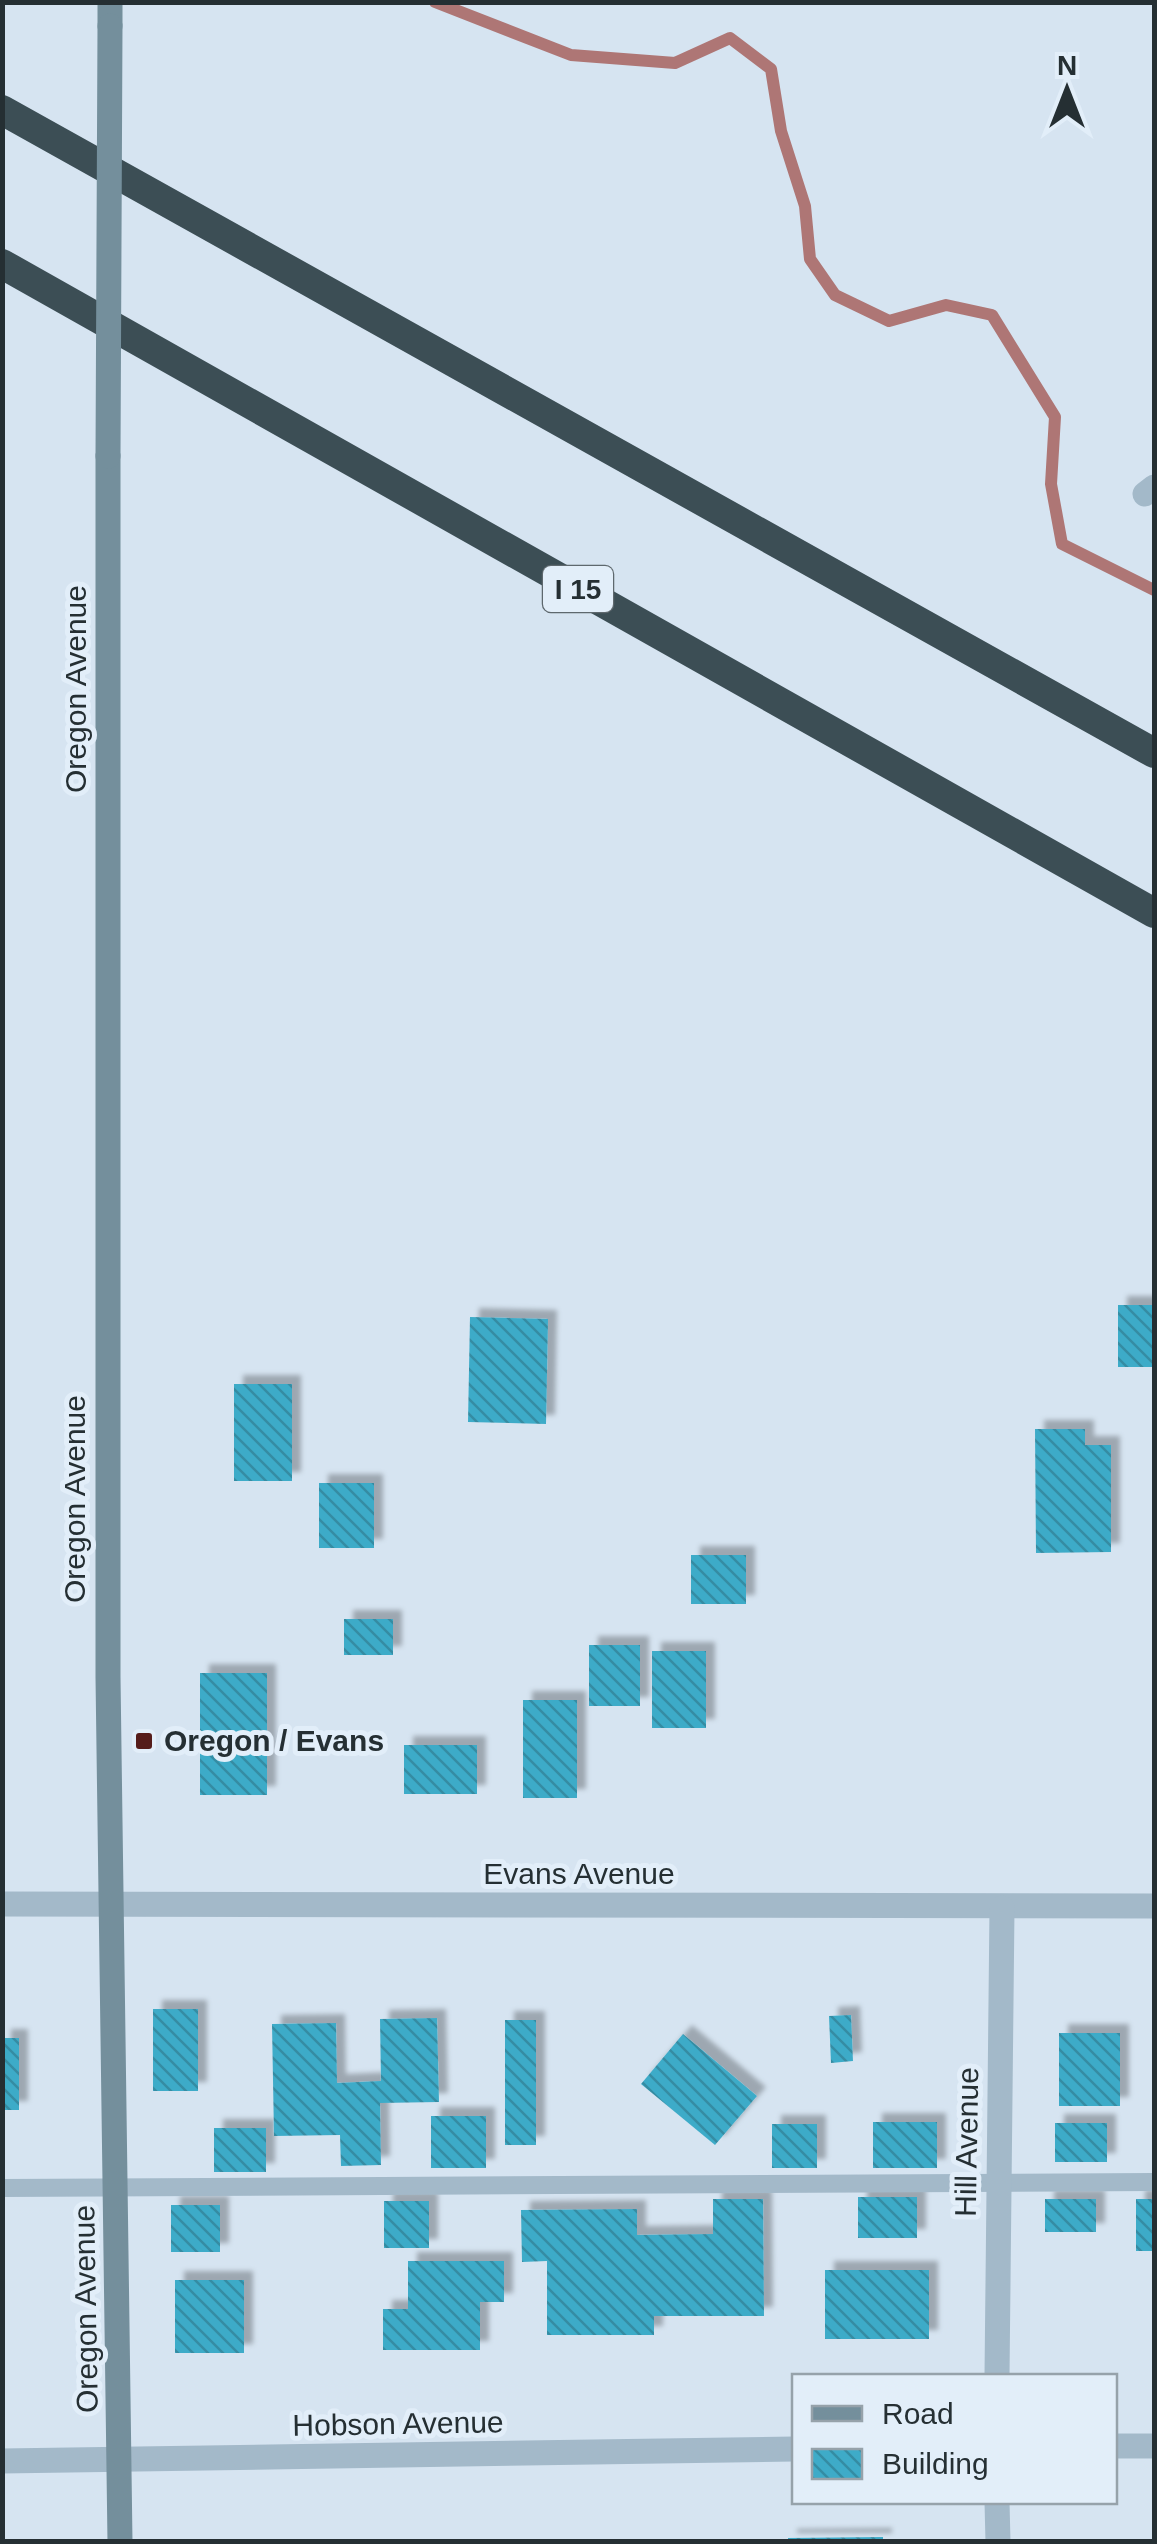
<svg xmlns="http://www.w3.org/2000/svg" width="1157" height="2544" font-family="Helvetica,sans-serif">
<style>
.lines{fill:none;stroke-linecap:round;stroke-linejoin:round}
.stream{stroke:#ae7675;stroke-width:12}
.building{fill:url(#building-back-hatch);filter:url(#shadow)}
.lane{stroke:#a3b9c9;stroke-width:18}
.street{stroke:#a3b9c9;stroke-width:25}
.secondary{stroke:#748f9c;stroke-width:25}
.highway{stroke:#3c4e55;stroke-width:30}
.secondary-bridge{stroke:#748f9c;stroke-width:25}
.poi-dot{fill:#551c1a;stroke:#e2eef9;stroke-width:4}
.labels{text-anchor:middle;stroke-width:10;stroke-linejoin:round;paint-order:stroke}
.shield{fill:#e2eef9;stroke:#5e686e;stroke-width:2.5}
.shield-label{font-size:28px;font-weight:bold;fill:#252f33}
.street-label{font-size:30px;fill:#252f33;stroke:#e2eef9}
.poi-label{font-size:30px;font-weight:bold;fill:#252f33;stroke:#e2eef9;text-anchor:start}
</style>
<defs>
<pattern id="building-back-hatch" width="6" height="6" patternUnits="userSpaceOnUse" patternTransform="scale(2.5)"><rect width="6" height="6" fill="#3eabc8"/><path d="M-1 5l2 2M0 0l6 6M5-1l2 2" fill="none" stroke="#348ca3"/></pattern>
<filter id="shadow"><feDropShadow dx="9" dy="-9" stdDeviation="2.5" flood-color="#0004"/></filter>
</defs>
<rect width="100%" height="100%" fill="#d6e4f1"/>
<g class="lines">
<path class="stream" d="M435,2l136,53 104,8 55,-25 41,31 10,62 24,75 5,53 25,36 54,26 57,-16 46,10 63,102 -4,67 11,60 92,46"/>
</g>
<g class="building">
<rect x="1118" y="1305" width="36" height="62"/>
<path d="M470,1317l78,2 -2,105 -78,-2z"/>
<rect x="234" y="1384" width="58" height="97"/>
<path d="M1035,1429h50v16h26v107l-75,1z"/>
<rect x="319" y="1483" width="55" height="65"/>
<rect x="691" y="1555" width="55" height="49"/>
<rect x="344" y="1619" width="49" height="36"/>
<rect x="589" y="1645" width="51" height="61"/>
<rect x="652" y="1651" width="54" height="77"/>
<rect x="200" y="1673" width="67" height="122"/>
<rect x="523" y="1700" width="54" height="98"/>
<rect x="404" y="1745" width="73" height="49"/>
<rect x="153" y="2009" width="45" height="82"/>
<path d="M851,2015l2,46 -22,2 -2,-47z"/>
<path d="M437,2018l2,84 -59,1 1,62 -40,1 -1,-31 -66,1 -2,-112 64,-1 1,60 44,-2 -1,-62z"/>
<rect x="505" y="2020" width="31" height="125"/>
<rect x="1059" y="2033" width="61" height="73"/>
<path d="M683,2034l74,62 -42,49 -74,-61z"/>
<rect x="2" y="2038" width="17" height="72"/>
<rect x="431" y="2116" width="55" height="52"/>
<rect x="873" y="2122" width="64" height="46"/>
<rect x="1055" y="2123" width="52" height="39"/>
<rect x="772" y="2124" width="45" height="44"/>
<rect x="214" y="2128" width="52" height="44"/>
<rect x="858" y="2197" width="59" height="41"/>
<path d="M713,2199h50l1,117h-110v19h-107v-74l-25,1 -1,-52 116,-1v26l76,-1z"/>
<rect x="1045" y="2199" width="51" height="33"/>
<rect x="1136" y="2199" width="18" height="52"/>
<rect x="384" y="2201" width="45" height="47"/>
<rect x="171" y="2205" width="49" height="47"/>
<path d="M408,2261h96v41h-24v48h-97v-41h25z"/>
<rect x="825" y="2270" width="104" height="69"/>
<rect x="175" y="2280" width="69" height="73"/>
<path d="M883,2537v5h-95v-4z"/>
</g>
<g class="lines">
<path class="lane" d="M2,2188l1152,-6"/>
<g class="street">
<path d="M1145,494l9,-7"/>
<path d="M2,1904l1152,2"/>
<path d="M997,2376l5,-468"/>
<path d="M1114,2446h40"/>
<path d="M2,2461l792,-12"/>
<path d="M997,2502l1,40"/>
</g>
<g class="secondary">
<path d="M110,26v-24"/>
<path d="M108,456v1221l12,865"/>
</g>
<g class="highway">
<path d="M2,110l1152,643"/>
<path d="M2,264l1152,649"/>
</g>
<path class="secondary-bridge" d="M108,456l2,-430"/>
</g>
<rect class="poi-dot" x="134" y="1731" width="20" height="20" rx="5"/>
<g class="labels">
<rect class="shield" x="543" y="566" width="70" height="46" rx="8"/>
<g class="shield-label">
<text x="578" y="599">I 15</text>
</g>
<g class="street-label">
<text transform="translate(76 689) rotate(-90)" y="10">Oregon Avenue</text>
<text transform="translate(75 1499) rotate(-90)" y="10">Oregon Avenue</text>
<text x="579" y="1884">Evans Avenue</text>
<text transform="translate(967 2142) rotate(-89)" y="10">Hill Avenue</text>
<text transform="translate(86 2309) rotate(-91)" y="10">Oregon Avenue</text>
<text transform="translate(398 2424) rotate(-1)" y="10">Hobson Avenue</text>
</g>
<g class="poi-label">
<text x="164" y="1751">Oregon / Evans</text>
</g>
</g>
<rect width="1157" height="2544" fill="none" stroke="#252f33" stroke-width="10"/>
<rect x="792" y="2374" width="325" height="130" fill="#e2eef9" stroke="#96a2aa" stroke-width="2.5"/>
<rect x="812" y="2406" width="50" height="15" fill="#748f9c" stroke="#96a2aa" stroke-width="2.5"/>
<text x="882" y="2424" font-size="30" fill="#252f33">Road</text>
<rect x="812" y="2449" width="50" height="30" fill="url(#building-back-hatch)" stroke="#96a2aa" stroke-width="2.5"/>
<text x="882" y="2474" font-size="30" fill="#252f33">Building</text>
<g transform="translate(1067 90)" stroke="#e2eef9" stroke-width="8" paint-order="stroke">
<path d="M0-8L18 38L0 25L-18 38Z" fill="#252f33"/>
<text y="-15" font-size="28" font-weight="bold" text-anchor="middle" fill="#252f33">N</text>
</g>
</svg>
